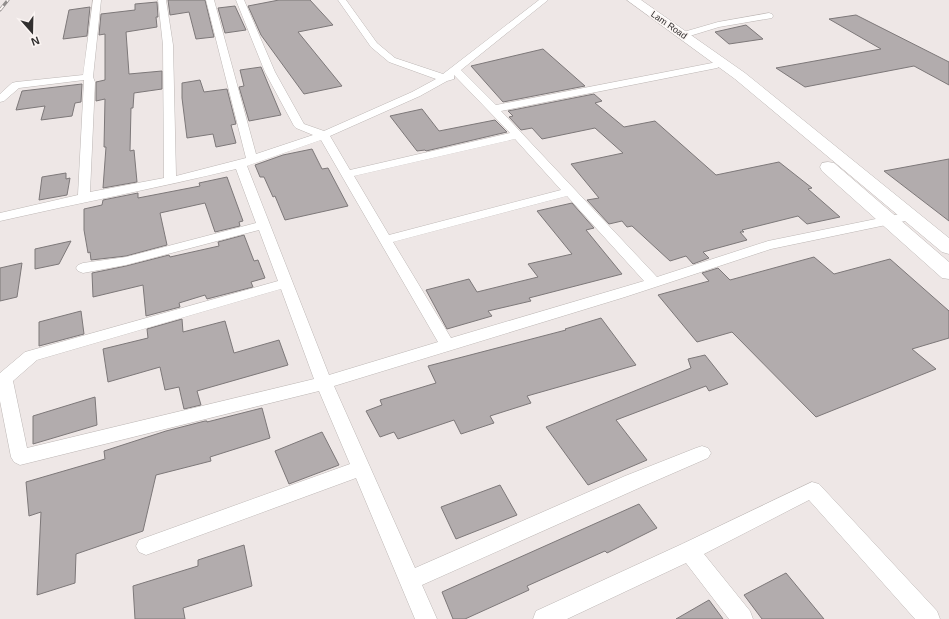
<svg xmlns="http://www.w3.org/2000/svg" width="949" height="619" font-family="Helvetica,sans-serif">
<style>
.building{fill:#b2acad;stroke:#7d7879}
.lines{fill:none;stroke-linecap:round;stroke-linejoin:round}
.street-casing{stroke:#bdb7b5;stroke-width:1}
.secondary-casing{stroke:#bdb7b5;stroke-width:1}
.street{fill:#fff;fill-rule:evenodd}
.secondary{fill:#fff;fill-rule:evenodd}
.rail-casing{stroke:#908c8b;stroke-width:3}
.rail{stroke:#fbf5f3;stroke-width:2;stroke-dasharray:5.5;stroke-linecap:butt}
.labels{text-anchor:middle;stroke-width:3;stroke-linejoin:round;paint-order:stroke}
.far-street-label{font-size:9px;fill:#312f2f;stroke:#fbf5f3}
</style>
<rect width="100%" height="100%" fill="#eee7e6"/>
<g class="building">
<path d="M168,0h37l9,37 -18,2 -7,-27 -19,3z"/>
<path d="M279,0h31l23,25 -35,7 44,54 -38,8 -43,-59 -13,-29z"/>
<path d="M157,2l1,15h-2l1,10 -31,5 3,42 33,-3v18l-28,4 -1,15h-2l-1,43 4,-1 3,32 -34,6 3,-41h-2l1,-48 -9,2v-19l9,-2v-46l-6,1 2,-21 34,-4v-6z"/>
<path d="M235,6l11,24 -21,3 -7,-25z"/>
<path d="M90,7l-3,29 -24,3 6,-29z"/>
<path d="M856,15l93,47v23l-35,-19 -109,21 -29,-19 105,-19 -52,-30z"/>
<path d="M746,25l17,14 -34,5 -14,-12z"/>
<path d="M543,49l42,37 -82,16 -32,-36z"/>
<path d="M261,67l20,48 -32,6 -10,-34 5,-1 -4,-16z"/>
<path d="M200,80l4,12 23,-3 9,35 -5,1 5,18 -20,4 -3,-13 -26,4 -5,-40v-15z"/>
<path d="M82,84l-1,18 -6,1 -3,13 -31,4 4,-14 -29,4 6,-19z"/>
<path d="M594,94l8,7 -7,2 29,24 31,-6 61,54 63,-13 33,26 -4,1 32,28 -33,7 -9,-8 -56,14 2,2h-4l7,8 -44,12 6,6 -16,6 -7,-8 -16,5 -38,-35 -5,1 -5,-6 -13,3 -22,-24 12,-2 -28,-34 52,-11 -28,-25 -53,11 -10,-11 -11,2 -12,-13 4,-1 -5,-5z"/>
<path d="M422,109l17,22 56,-11 12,12 -81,19 -1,-1 -8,1 -27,-35z"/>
<path d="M312,149l10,20 6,-1 20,38 -63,14 -10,-24 -2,1 -9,-20h-4l-5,-12 28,-10z"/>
<path d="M949,159v62l-65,-50z"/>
<path d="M66,173v6l4,-1 -3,17 -28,5 3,-23z"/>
<path d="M227,177l16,44 -4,1 1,4 -25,6 -10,-29 -45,10 7,32 -41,11 -35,4 -1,-8 -2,1 -4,-23v-21l18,-4 1,-5 35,-7v5l62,-12 -1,-3z"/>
<path d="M572,203l22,25 -8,2 36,44 -93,24 2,3 -43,10 4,5 -45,13 -21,-39 43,-11 8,13 61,-15 -10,-13 44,-10 -35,-43z"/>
<path d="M244,235l10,26 4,-1 7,18 -14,4 2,5 -46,12 -2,-4 -26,8 1,4 -34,9 -3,-31 -50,12 -1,-24 34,-7 43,-11 1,2 49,-11 -1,-4z"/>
<path d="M71,241l-12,23 -24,5v-20z"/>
<path d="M814,257l20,17 56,-15 59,52v27l-37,11 24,20 -120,48 -84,-85 -35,10 -39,-47 51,-14 -7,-8 16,-5 12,12z"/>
<path d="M22,263l-5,34 -17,4v-33z"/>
<path d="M81,311l3,23 -45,12v-24z"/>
<path d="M601,318l35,47 -109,31 4,7 -41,13 4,7 -33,11 -7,-14 -56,19 -4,-7 -14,5 -14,-26 16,-6 -2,-5 56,-17 -8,-17 138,-36 -1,-1z"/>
<path d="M182,319l1,13 42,-11 9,32 45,-13 9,25 -91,26 4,14 -17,4 -5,-22 -14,3 -5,-23 -52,15 -5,-33 45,-11 -1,-9z"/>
<path d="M705,355l23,29 -19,7 -3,-5 -90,34 31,40 -59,25 -42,-58 145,-59 -3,-9z"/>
<path d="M95,397l2,28 -64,19v-28z"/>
<path d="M262,408l8,30 -60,19 1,4 -55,14 -13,56 -67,23 -1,29 -38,12 4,-83 -12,4 -3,-34 79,-23 -1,-8 62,-20 39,-10h2v1z"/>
<path d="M322,432l17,33 -50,19 -14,-33z"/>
<path d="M500,485l17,30 -61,24 -15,-32z"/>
<path d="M639,504l18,24 -50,25 -2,-2 -78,35 2,4 -64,29h-12l-11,-27z"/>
<path d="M244,545l8,41 -69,22 2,11h-50l-2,-33 65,-20v-6z"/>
<path d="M786,573l38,46h-62l-18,-24z"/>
<path d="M709,600l14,19h-47z"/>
</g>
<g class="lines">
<g class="street-casing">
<g id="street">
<path d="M93,0h8l-8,77 2,5 -5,110 74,-14 -1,-133 -5,-45h8l7,45 3,131 70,-18 -40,-158h8l42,154 57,-19 -17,-7 -2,-2 -29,-54 -29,-72h8l31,72 29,52 20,7 88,-39 24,-13 -47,-17 -18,-15 -33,-47h8l31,43 18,15 48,16 96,-74h9l-87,70 35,35 221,-43 5,3 -5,3 -216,43 156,166 111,-36 142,-29 5,1 1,3 -1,3 -5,1 -139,29 -146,48 -291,89 81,182 210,-92 71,-28 6,-2 6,2 3,5 -3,5 -69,30 -217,97 15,34h-22l-59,-141 -210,77 -7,-3 -3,-6 3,-6 211,-76 -31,-73 -299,74 -6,-3 -3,-5 -11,-56v-28l25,-21 253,-71 -19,-51 -133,35 -43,8 -5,-2 -2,-3 2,-3 5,-2 43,-6 130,-34 -20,-54c-78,19 -158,34 -236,52v-8l78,-18 6,-115 -65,8 -15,13 -4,1v-8l12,-11 4,-1 67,-7zM454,75l56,58 -160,37 -20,-34 90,-40 27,-15 7,-2zM515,139l46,51 -172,45 -35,-59zM321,140l117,202 -109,33 -82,-209zM567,196l77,85 -193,57 -58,-96zM281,289l33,90 -287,69 -14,-67 24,-21z"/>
<path d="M769,13l3,1 1,2 -1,2 -53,9 -36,11 -5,-3 2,-2 38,-11z"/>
<path d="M812,482l7,2 118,127 3,8h-25l-106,-119 -105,54 46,57 3,8h-24l-43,-56 -119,56h-34l3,-8 146,-67z"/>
</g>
</g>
<g class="secondary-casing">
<g id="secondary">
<path d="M627,0h14l104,73 204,165v16l-7,-2 -207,-173z"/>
<path d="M828,162l6,1 115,99v17l-7,-1 -120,-107 -2,-4 2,-4z"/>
</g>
</g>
<use href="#street" class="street"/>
<use href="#secondary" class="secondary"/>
<g class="rail-casing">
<path id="rail" d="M0,10l8,-10"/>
</g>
<use href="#rail" class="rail"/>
</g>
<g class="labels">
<g class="far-street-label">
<text transform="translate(669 25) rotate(35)" y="3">Lam Road</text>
</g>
</g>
<g transform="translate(32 32) rotate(160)" stroke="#fbf5f3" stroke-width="3" paint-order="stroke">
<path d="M0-3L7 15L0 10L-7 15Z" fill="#312f2f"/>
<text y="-6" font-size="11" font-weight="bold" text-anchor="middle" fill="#312f2f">N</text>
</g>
</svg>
